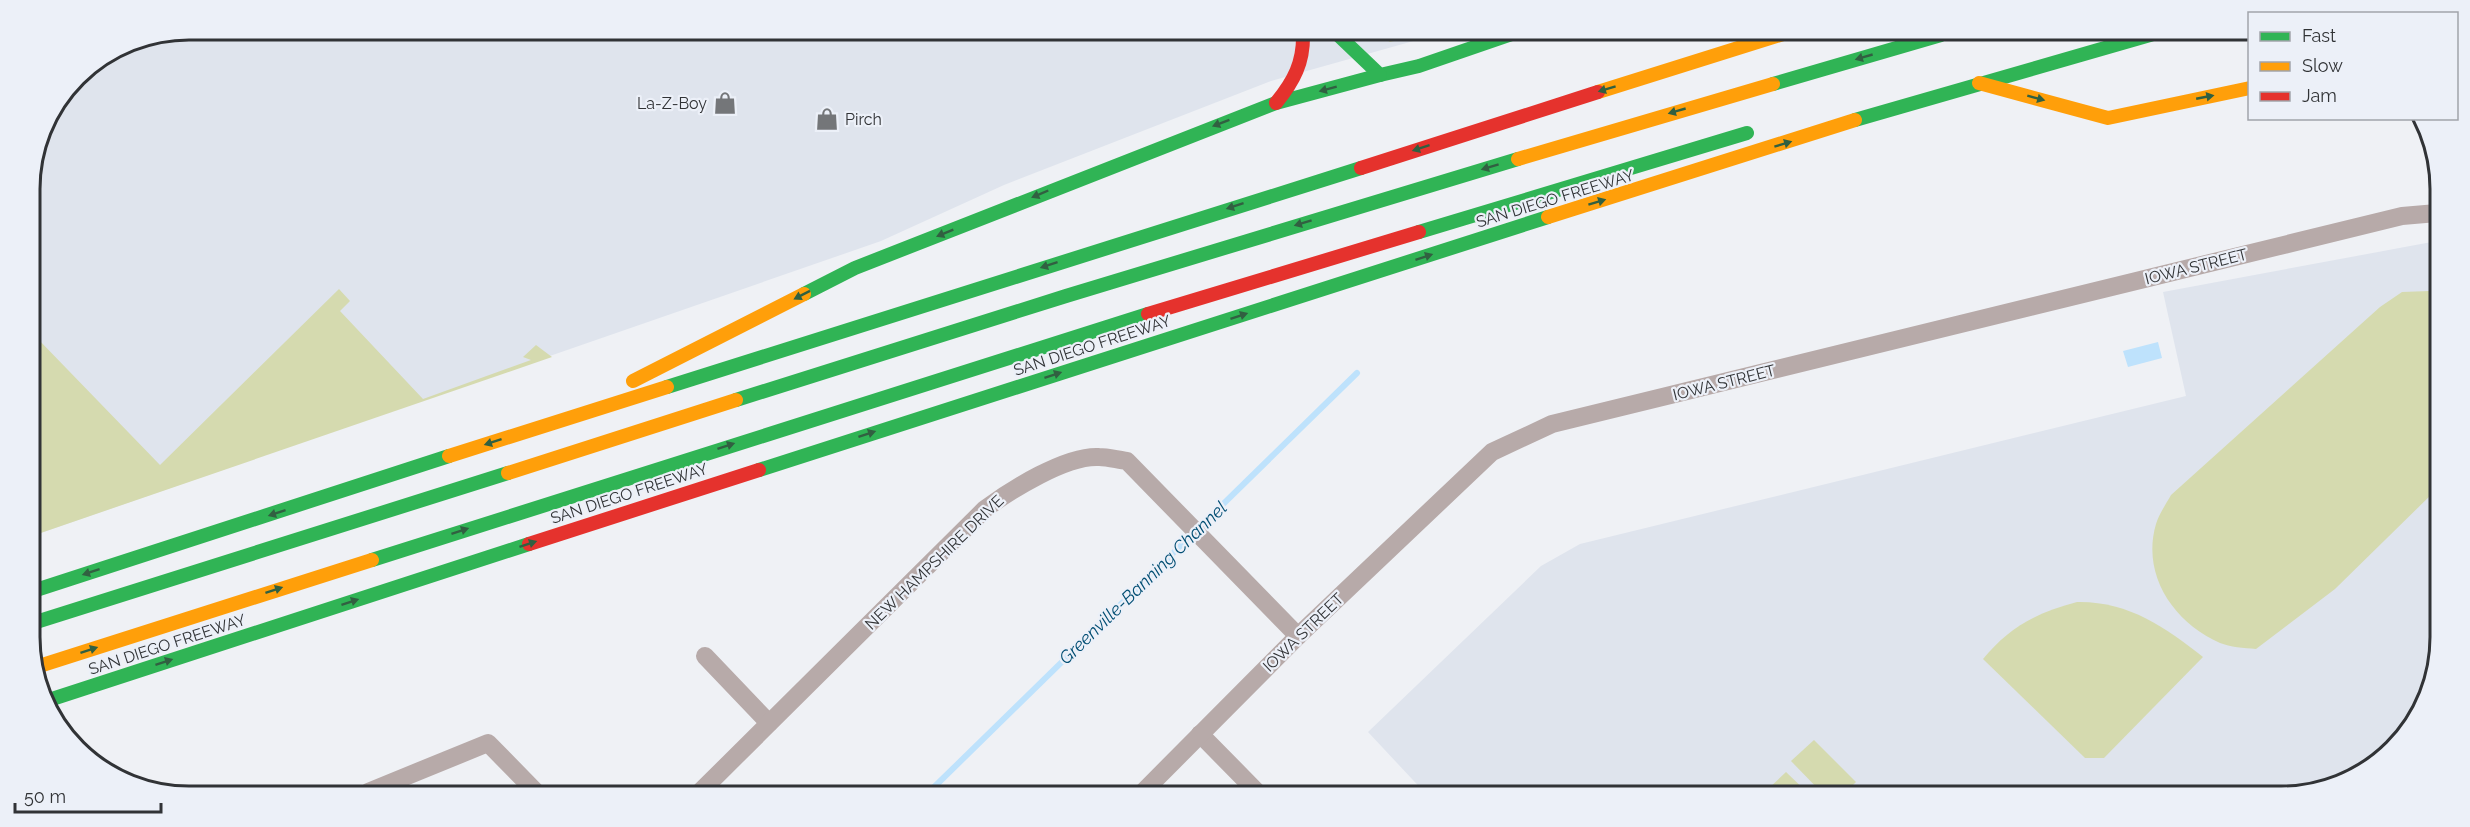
<svg xmlns="http://www.w3.org/2000/svg" width="2470" height="827" font-family="Raleway,sans-serif">
<style>
.built{fill:#dfe4ed}
.green{fill:#d5daaf}
.water{fill:#bee2fc}
.lines{fill:none;stroke-linecap:round;stroke-linejoin:round}
.stream{stroke:#bee2fc;stroke-width:6}
.street{stroke:#b7aaa9;stroke-width:18}
.fast{stroke:#30b455;stroke-width:14}
.slow{stroke:#ff9f0a;stroke-width:14}
.jam{stroke:#e5322d;stroke-width:14}
.oneway{fill:#316041}
.labels{text-anchor:middle;stroke-width:4.5;stroke-linejoin:round;paint-order:stroke}
.poi-label{font-size:16px;fill:#313336;stroke:#ecf0f8;text-anchor:end}
.street-label{font-size:16px;fill:#313336;stroke:#ecf0f8}
.water-label{font-size:18px;font-style:italic;fill:#024e73;stroke:#ecf0f8}
.rim{fill:none;stroke:#313336;stroke-width:3}
</style>
<rect width="100%" height="100%" fill="#eff1f5"/>
<g class="built">
<path d="M190,30l1252,3 -171,48 -267,104 -123,56 -849,295 -2,-356 12,-52 35,-51 52,-35z"/>
<path d="M2437,241l-3,438 -21,47 -35,38 -88,33 -863,-2 -59,-63 173,-166 39,-22 606,-148 -23,-104z"/>
</g>
<g class="green">
<path d="M1375,33h51l-36,9z"/>
<path d="M339,289l11,12 -10,10 83,88 108,-39 -8,-3 13,-12 16,12 -520,179 -1,-192 6,-6 123,127z"/>
<path d="M2429,291l7,1 -1,199 -100,98 -79,60c-12,-1 -26,-2 -36,-6 -46,-20 -79,-68 -64,-119 3,-10 10,-20 15,-29l209,-188 22,-15z"/>
<path d="M2077,602c51,-1 88,25 126,55l-99,101h-19l-102,-99c26,-32 55,-47 94,-57z"/>
<path d="M1814,740l42,42 -14,14h-17l-34,-35z"/>
<path d="M1786,772l24,23v1l-38,-1 -5,-5z"/>
</g>
<path class="water" d="M2158,342l4,16 -34,9 -5,-16z"/>
<g class="lines">
<path class="stream" d="M928,793l429,-420"/>
<g class="street">
<path d="M705,656l64,67"/>
<path d="M1200,734l59,60"/>
<path d="M368,792l120,-49 48,49"/>
<path d="M699,793l286,-284c26,-19 81,-54 114,-52 9,0 19,3 28,4l171,175"/>
<path d="M1141,794l157,-158 194,-184 60,-28 850,-208 35,-3"/>
</g>
<g class="fast">
<path d="M1336,33l44,42 39,-9 96,-33"/>
<path d="M1773,84l168,-49"/>
<path d="M1855,120l295,-85"/>
<path d="M1419,232l328,-99"/>
<path d="M804,294l51,-26 421,-165 104,-28"/>
<path d="M667,387l694,-219"/>
<path d="M736,400l330,-104 452,-137"/>
<path d="M759,470l789,-253"/>
<path d="M372,560l776,-246"/>
<path d="M33,591l416,-135"/>
<path d="M33,623l475,-150"/>
<path d="M49,700l480,-156"/>
</g>
<g class="slow">
<path d="M1979,83l129,35 142,-30"/>
<path d="M1598,92l185,-58"/>
<path d="M1518,159l255,-75"/>
<path d="M1548,217l307,-97"/>
<path d="M633,381l171,-87"/>
<path d="M449,456l218,-69"/>
<path d="M508,473l228,-73"/>
<path d="M33,668l339,-108"/>
</g>
<g class="jam">
<path d="M1276,103c18,-22 28,-41 27,-70"/>
<path d="M1361,168l237,-76"/>
<path d="M1148,314l271,-82"/>
<path d="M529,544l230,-74"/>
</g>
</g>
<defs><path id="oneway-solid" d="M-6-.8H1V-3.2L6.5 0L1 3.2V.8H-6Z" transform="scale(1.5)"/></defs>
<g class="oneway">
<use href="#oneway-solid" transform="translate(1864 57) rotate(164)"/>
<use href="#oneway-solid" transform="translate(1328 89) rotate(165)"/>
<use href="#oneway-solid" transform="translate(1607 89) rotate(163)"/>
<use href="#oneway-solid" transform="translate(2205 97) rotate(-11)"/>
<use href="#oneway-solid" transform="translate(2036 98) rotate(15)"/>
<use href="#oneway-solid" transform="translate(1677 111) rotate(164)"/>
<use href="#oneway-solid" transform="translate(1221 123) rotate(159)"/>
<use href="#oneway-solid" transform="translate(1783 144) rotate(-17)"/>
<use href="#oneway-solid" transform="translate(1421 148) rotate(162)"/>
<use href="#oneway-solid" transform="translate(1490 167) rotate(163)"/>
<use href="#oneway-solid" transform="translate(1040 194) rotate(157)"/>
<use href="#oneway-solid" transform="translate(1597 202) rotate(-17)"/>
<use href="#oneway-solid" transform="translate(1235 206) rotate(162)"/>
<use href="#oneway-solid" transform="translate(1303 223) rotate(163)"/>
<use href="#oneway-solid" transform="translate(945 233) rotate(158)"/>
<use href="#oneway-solid" transform="translate(1424 257) rotate(-18)"/>
<use href="#oneway-solid" transform="translate(1049 265) rotate(162)"/>
<use href="#oneway-solid" transform="translate(802 295) rotate(153)"/>
<use href="#oneway-solid" transform="translate(1239 316) rotate(-18)"/>
<use href="#oneway-solid" transform="translate(1053 375) rotate(-18)"/>
<use href="#oneway-solid" transform="translate(867 434) rotate(-18)"/>
<use href="#oneway-solid" transform="translate(493 442) rotate(162)"/>
<use href="#oneway-solid" transform="translate(726 446) rotate(-18)"/>
<use href="#oneway-solid" transform="translate(277 513) rotate(162)"/>
<use href="#oneway-solid" transform="translate(460 531) rotate(-18)"/>
<use href="#oneway-solid" transform="translate(528 544) rotate(-18)"/>
<use href="#oneway-solid" transform="translate(91 572) rotate(162)"/>
<use href="#oneway-solid" transform="translate(274 590) rotate(-18)"/>
<use href="#oneway-solid" transform="translate(350 602) rotate(-18)"/>
<use href="#oneway-solid" transform="translate(89 650) rotate(-18)"/>
<use href="#oneway-solid" transform="translate(164 662) rotate(-18)"/>
</g>
<defs>
<g id="shop-bare" transform="scale(1.8)"><path d="M-5-2.5h2.3a2.7 3.5 0 0 1 5.4 0H5L5.5 6h-11ZM-1.5-2.5h3a1.5 2.3 0 0 0-3 0Z" fill="#747679" stroke="#ecf0f8" stroke-width="2.5" paint-order="stroke"/></g>
</defs>
<g fill-rule="evenodd">
<use href="#shop-bare" x="725" y="103"/>
<use href="#shop-bare" x="827" y="119"/>
</g>
<g class="labels">
<g class="poi-label">
<text x="707" y="109">La-Z-Boy</text>
<text x="845" y="125" text-anchor="start">Pirch</text>
</g>
<g class="street-label">
<text transform="translate(1555 198) rotate(-17)" y="6">SAN DIEGO FREEWAY</text>
<text transform="translate(2196 266) rotate(-14)" y="6">IOWA STREET</text>
<text transform="translate(1092 345) rotate(-18)" y="6">SAN DIEGO FREEWAY</text>
<text transform="translate(1724 382) rotate(-14)" y="6">IOWA STREET</text>
<text transform="translate(629 493) rotate(-18)" y="6">SAN DIEGO FREEWAY</text>
<text transform="translate(934 562) rotate(-44)" y="6">NEW HAMPSHIRE DRIVE</text>
<text transform="translate(1303 632) rotate(-44)" y="6">IOWA STREET</text>
<text transform="translate(167 644) rotate(-18)" y="6">SAN DIEGO FREEWAY</text>
</g>
<g class="water-label">
<text transform="translate(1143 583) rotate(-44)" y="6">Greenville-Banning Channel</text>
</g>
</g>
<path d="M0 0H2470V827H0ZM189 40H2281A149 149 0 0 1 2430 189V637A149 149 0 0 1 2281 786H189A149 149 0 0 1 40 637V189A149 149 0 0 1 189 40Z" fill="#ecf0f8" fill-rule="evenodd"/>
<path class="rim" d="M189 40H2281A149 149 0 0 1 2430 189V637A149 149 0 0 1 2281 786H189A149 149 0 0 1 40 637V189A149 149 0 0 1 189 40Z"/>
<rect x="2248" y="12" width="210" height="108" fill="#ecf0f8" stroke="#a1a4aa" stroke-width="1.5"/>
<rect x="2260" y="32" width="30" height="9" fill="#30b455" stroke="#a1a4aa" stroke-width="1.5"/>
<text x="2302" y="42" font-size="18" fill="#313336">Fast</text>
<rect x="2260" y="62" width="30" height="9" fill="#ff9f0a" stroke="#a1a4aa" stroke-width="1.5"/>
<text x="2302" y="72" font-size="18" fill="#313336">Slow</text>
<rect x="2260" y="92" width="30" height="9" fill="#e5322d" stroke="#a1a4aa" stroke-width="1.5"/>
<text x="2302" y="102" font-size="18" fill="#313336">Jam</text>
<path d="M15 803v9h146v-9" fill="none" stroke="#313336" stroke-width="3"/>
<text x="24" y="803" font-size="18" fill="#313336" stroke="#ecf0f8" stroke-width="4.5" paint-order="stroke">50 m</text>
</svg>
